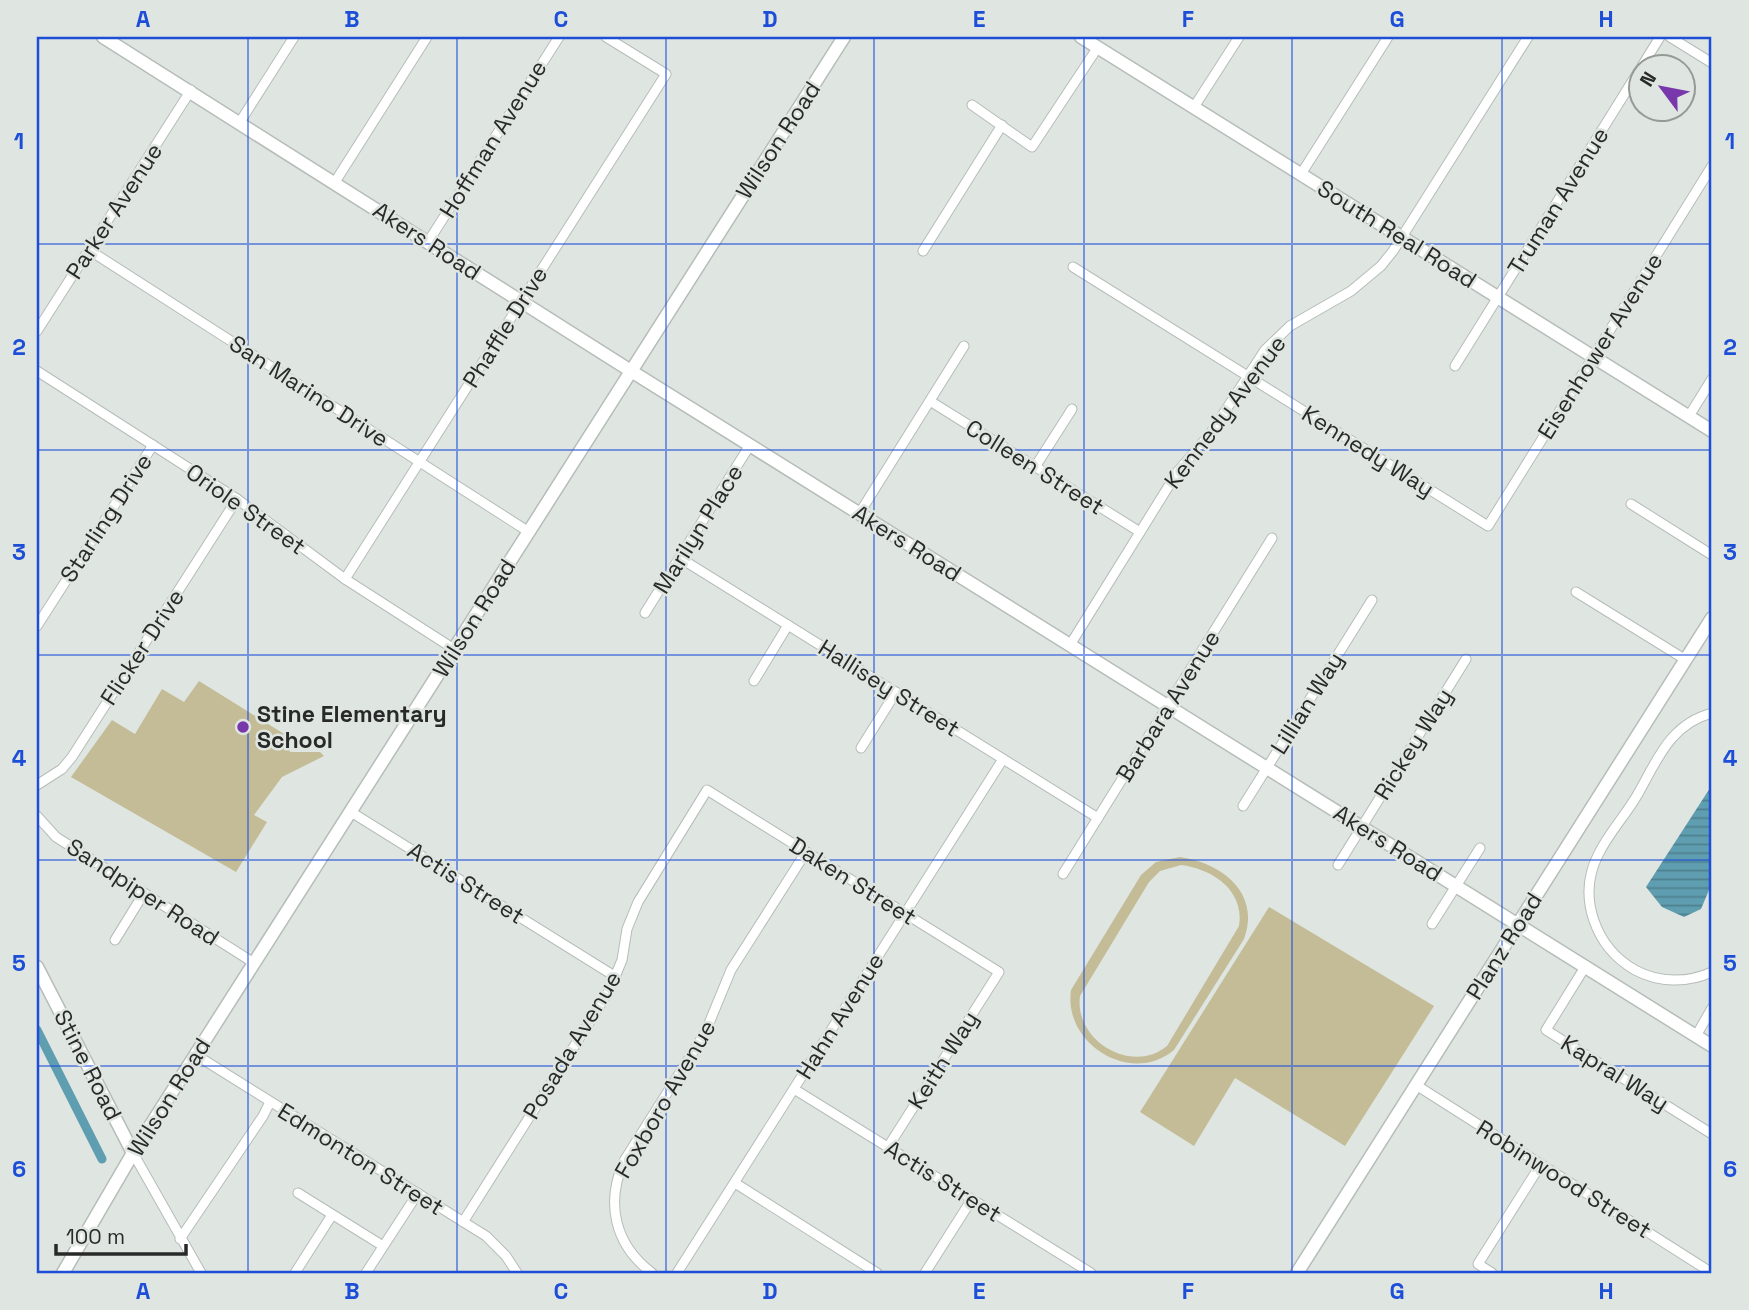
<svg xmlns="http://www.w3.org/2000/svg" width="1749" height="1310" font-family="'Space Grotesk',sans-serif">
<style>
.green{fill:#c3bc97;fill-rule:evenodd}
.water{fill:url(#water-rules)}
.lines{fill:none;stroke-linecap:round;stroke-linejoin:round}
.canal{stroke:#5f9eb0;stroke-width:9}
.street-casing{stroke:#b6bdb9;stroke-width:11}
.secondary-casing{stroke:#b6bdb9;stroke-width:15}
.street{stroke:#fff;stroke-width:9}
.secondary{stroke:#fff;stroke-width:12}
.grid{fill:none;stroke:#1d4ed8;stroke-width:2;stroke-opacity:0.55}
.poi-dot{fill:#7837ab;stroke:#dfe5e1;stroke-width:2.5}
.labels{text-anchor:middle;stroke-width:5;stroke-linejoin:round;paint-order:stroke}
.street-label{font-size:23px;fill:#282a29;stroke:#dfe5e1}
.poi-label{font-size:23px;font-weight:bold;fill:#282a29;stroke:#dfe5e1;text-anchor:start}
.neatline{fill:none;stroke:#1d4ed8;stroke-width:2.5}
.grid-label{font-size:23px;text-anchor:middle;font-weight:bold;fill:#1d4ed8}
</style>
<defs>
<pattern id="water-rules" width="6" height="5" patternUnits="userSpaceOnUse" patternTransform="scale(1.75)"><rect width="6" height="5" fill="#5f9eb0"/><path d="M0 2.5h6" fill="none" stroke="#4e818f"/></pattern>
</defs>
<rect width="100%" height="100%" fill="#dfe5e1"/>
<g class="green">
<path d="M199,681l90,56 1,15h30l4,4 -42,21 -28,38 13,7 -31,50 -165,-95 41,-57 23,14 27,-45 22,13z"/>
<path d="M1180,857c42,6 81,36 64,82l-70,111c-43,36 -111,-6 -103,-60l70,-115 15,-13zM1181,865c31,4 64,25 58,61l-72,120c-35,29 -93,-5 -87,-50l69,-114 11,-11z"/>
<path d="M1269,907l165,99 -89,140 -110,-68 -41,68 -54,-34z"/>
</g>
<path class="water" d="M1712,785v98l-11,26 -17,8 -22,-10 -16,-20z"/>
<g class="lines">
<path class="canal" d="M37,1030l65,129"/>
<g class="street-casing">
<g id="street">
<path d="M1670,37l42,26"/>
<path d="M1642,66l18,-29"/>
<path d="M972,105l60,42 66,-100"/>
<path d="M1194,107l45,-70"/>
<path d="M240,122l54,-85"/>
<path d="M1301,174l87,-137"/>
<path d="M335,182l92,-145"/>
<path d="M428,242l131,-205"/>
<path d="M89,250l440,282"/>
<path d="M923,251l79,-126"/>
<path d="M1073,267l415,259 224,-360"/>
<path d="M37,331l154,-241"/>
<path d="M1455,366l185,-297"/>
<path d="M37,371l200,128 108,80 109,70"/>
<path d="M930,401l210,131"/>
<path d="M1689,416l23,-37"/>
<path d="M1035,467l37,-58"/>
<path d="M1631,504l81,51"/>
<path d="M859,514l105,-168"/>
<path d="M680,558l418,260"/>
<path d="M345,579l321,-505 -60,-37"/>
<path d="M1576,592l110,68"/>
<path d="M645,613l105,-168"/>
<path d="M37,626l116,-181"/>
<path d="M1070,645l108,-174 32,-37 55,-84 25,-24 61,-35 30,-25 12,-15 135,-214"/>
<path d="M754,681l34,-56"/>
<path d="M1712,713c-41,11 -54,45 -73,79 -12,22 -30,40 -41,63 -21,42 -3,92 37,115 24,13 53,13 77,2"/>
<path d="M861,748l35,-56"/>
<path d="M37,785l25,-16 10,-12 165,-258"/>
<path d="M1243,806l129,-206"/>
<path d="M351,812l265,165"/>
<path d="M37,816l19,21 198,126"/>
<path d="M1338,865l128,-206"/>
<path d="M1063,874l209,-336"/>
<path d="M1432,924l48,-76"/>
<path d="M115,940l29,-47"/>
<path d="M1585,967l-39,63 166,104"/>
<path d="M1696,1036l16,-28"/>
<path d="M196,1055l290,181 20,20 11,17"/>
<path d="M1416,1085l296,188"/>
<path d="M794,1089l297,184"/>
<path d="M133,1153l68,120"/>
<path d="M735,1183l142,90"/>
<path d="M298,1193l85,53"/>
<path d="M463,1222l146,-231 13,-31 5,-31 11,-27 69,-112 292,182 -111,175"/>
<path d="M180,1239l83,-123 7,-14"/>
<path d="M295,1273l37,-58"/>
<path d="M366,1273l52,-80"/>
<path d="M652,1273c-37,-28 -47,-69 -28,-112l81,-128 26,-63 75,-118"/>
<path d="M677,1273l326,-514"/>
<path d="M925,1273l47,-74"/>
<path d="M1492,1273l-14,-9 63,-100"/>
</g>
</g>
<g class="secondary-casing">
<g id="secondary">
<path d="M103,37l528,334 1081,675"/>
<path d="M1081,37l631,394"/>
<path d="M37,967l96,186"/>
<path d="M63,1273l70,-120 711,-1116"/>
<path d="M1297,1273l415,-655"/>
</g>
</g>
<use href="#street" class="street"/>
<use href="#secondary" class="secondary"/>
</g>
<path class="grid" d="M248,37v1236M457,37v1236M666,37v1236M874,37v1236M1084,37v1236M1292,37v1236M1502,37v1236M37,244h1675M37,450h1675M37,655h1675M37,860h1675M37,1066h1675"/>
<circle class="poi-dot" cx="243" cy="727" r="7"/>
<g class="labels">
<g class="street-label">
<text transform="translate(493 139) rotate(-58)" y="8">Hoffman Avenue</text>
<text transform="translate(778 140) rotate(-57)" y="8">Wilson Road</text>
<text transform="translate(1558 201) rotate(-58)" y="8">Truman Avenue</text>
<text transform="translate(114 211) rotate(-57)" y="8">Parker Avenue</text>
<text transform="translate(1397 234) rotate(32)" y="8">South Real Road</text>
<text transform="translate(427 241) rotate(33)" y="8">Akers Road</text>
<text transform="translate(505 327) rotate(-58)" y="8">Phaffle Drive</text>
<text transform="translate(1600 346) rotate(-58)" y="8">Eisenhower Avenue</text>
<text transform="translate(309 391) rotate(33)" y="8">San Marino Drive</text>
<text transform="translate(1225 412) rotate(-53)" y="8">Kennedy Avenue</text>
<text transform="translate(1368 451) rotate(32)" y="8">Kennedy Way</text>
<text transform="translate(1035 467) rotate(32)" y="8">Colleen Street</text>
<text transform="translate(246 509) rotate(35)" y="8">Oriole Street</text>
<text transform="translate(106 518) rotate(-57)" y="8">Starling Drive</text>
<text transform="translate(698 529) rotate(-58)" y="8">Marilyn Place</text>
<text transform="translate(907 543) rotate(32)" y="8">Akers Road</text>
<text transform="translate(474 618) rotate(-58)" y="8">Wilson Road</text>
<text transform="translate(142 647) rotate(-57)" y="8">Flicker Drive</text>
<text transform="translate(889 688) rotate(32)" y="8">Hallisey Street</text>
<text transform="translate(1307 703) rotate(-58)" y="8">Lillian Way</text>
<text transform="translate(1168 706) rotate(-58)" y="8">Barbara Avenue</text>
<text transform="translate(1413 744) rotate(-58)" y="8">Rickey Way</text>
<text transform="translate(1388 843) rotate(32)" y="8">Akers Road</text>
<text transform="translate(853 881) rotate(32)" y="8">Daken Street</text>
<text transform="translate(466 883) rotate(32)" y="8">Actis Street</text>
<text transform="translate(143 892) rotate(33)" y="8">Sandpiper Road</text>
<text transform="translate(1504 946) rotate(-58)" y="8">Planz Road</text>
<text transform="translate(840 1016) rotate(-58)" y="8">Hahn Avenue</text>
<text transform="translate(572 1045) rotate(-59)" y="8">Posada Avenue</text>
<text transform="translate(943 1060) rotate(-58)" y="8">Keith Way</text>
<text transform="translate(88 1065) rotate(63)" y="8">Stine Road</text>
<text transform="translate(1615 1073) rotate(32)" y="8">Kapral Way</text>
<text transform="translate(169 1097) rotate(-58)" y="8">Wilson Road</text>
<text transform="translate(665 1099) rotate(-60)" y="8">Foxboro Avenue</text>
<text transform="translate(361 1159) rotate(32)" y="8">Edmonton Street</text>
<text transform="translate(1564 1179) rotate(32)" y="8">Robinwood Street</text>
<text transform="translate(943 1181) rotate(32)" y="8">Actis Street</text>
</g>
<g class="poi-label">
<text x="257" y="722">Stine Elementary<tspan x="257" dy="26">School</tspan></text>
</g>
</g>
<rect width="1749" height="1310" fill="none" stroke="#dfe5e1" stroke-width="77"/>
<g transform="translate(1662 88) rotate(302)"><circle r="33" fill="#dfe5e1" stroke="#969a97" stroke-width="2"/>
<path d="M0-5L12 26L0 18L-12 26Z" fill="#7837ab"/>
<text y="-10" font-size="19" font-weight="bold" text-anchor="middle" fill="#282a29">N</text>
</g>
<path d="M56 1244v10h130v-10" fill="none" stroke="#282a29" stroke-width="3.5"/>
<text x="66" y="1244" font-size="21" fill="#282a29" stroke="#dfe5e1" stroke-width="5" paint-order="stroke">100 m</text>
<rect x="38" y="38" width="1672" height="1234" class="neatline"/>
<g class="grid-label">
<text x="143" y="27">A</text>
<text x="352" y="27">B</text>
<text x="561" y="27">C</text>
<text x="770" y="27">D</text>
<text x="979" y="27">E</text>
<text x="1188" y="27">F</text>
<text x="1397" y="27">G</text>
<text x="1606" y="27">H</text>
<text x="19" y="149">1</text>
<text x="1730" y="149">1</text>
<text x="19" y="355">2</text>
<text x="1730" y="355">2</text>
<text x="19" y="560">3</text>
<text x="1730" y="560">3</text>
<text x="19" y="766">4</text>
<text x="1730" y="766">4</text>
<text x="19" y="971">5</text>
<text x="1730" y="971">5</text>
<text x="19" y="1177">6</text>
<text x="1730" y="1177">6</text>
<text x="143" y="1299">A</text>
<text x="352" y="1299">B</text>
<text x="561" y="1299">C</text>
<text x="770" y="1299">D</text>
<text x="979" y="1299">E</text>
<text x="1188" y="1299">F</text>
<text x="1397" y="1299">G</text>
<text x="1606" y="1299">H</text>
</g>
</svg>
